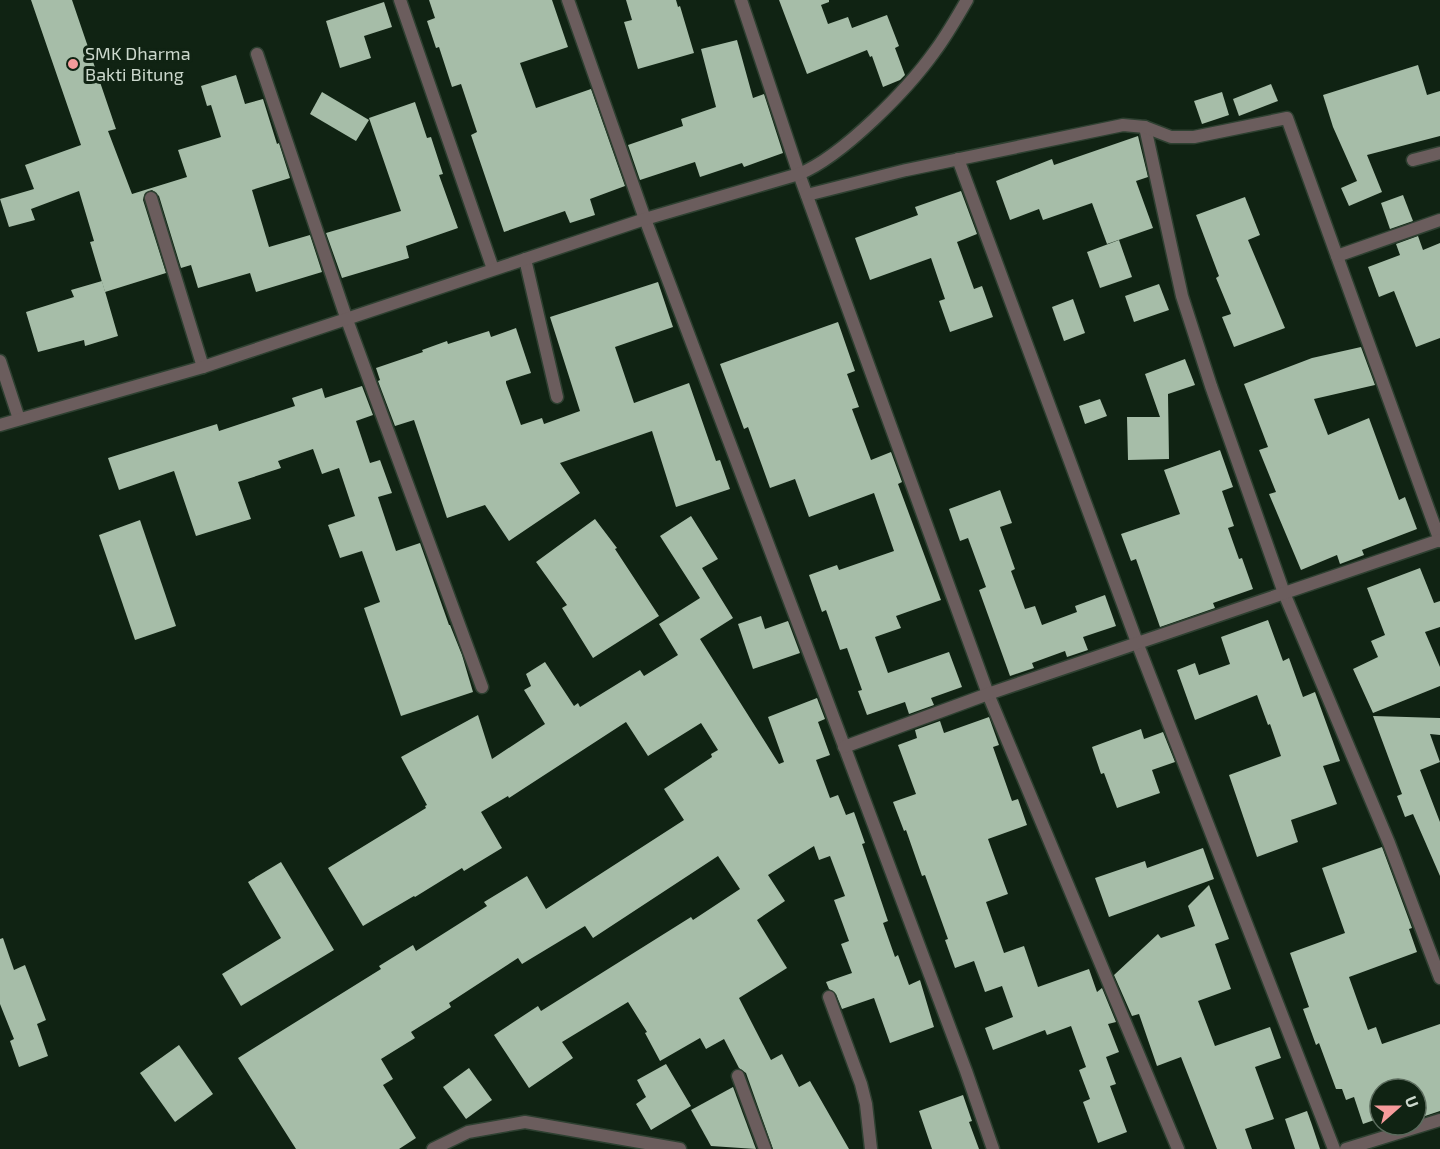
<svg xmlns="http://www.w3.org/2000/svg" width="1440" height="1149" font-family="'Exo 2',sans-serif">
<style>
.building{fill:#a6bda8}
.lines{fill:none;stroke-linecap:round;stroke-linejoin:round}
.street-casing{stroke:#2e4031;stroke-width:15}
.street{stroke:#6b5d5d;stroke-width:12}
.poi-dot{fill:#f59b9b;stroke:#102313;stroke-width:2}
.labels{text-anchor:middle;stroke-width:6;stroke-linejoin:round;paint-order:stroke}
.poi-label{font-size:18px;fill:#ccd8cd;stroke:#102313;text-anchor:start}
</style>
<rect width="100%" height="100%" fill="#102313"/>
<g class="building">
<path d="M31,0h41l44,129 -8,2 24,63 55,-17 -9,-27 43,-13 -10,-32 -4,1 -6,-20 35,-11 9,29 18,-5 14,45 2,-1 11,35 -38,12 17,57 41,-12 12,37 -66,20 -6,-19 -52,15 -7,-23 -10,3 -22,-72 -7,-6 -7,3 -2,7 23,73 -61,19 -15,-50 4,-1 -15,-50 -48,18 4,11 -26,7 -9,-28 34,-10 -9,-24 56,-20z"/>
<path d="M429,0h123l16,47 -48,16 16,45 55,-19 34,97 -35,13 5,16 -25,8 -5,-12 -61,21 -33,-97 6,-3 -16,-48 -9,3 -13,-40 -3,1 -9,-27 8,-3z"/>
<path d="M626,0h50l2,7 2,-1 14,47 -56,16 -14,-47 8,-2z"/>
<path d="M779,0h50v2l-8,3 7,19 20,-7 4,11 35,-13 12,31 -4,2 10,27 -5,5 -17,7 -11,-31 -2,1 -3,-7 -60,24z"/>
<path d="M384,2l8,25 -28,9 7,22 -31,10 -14,-47z"/>
<path d="M737,40l16,58 11,-4 19,59 -39,14 -2,-4 -42,14 -5,-15 -55,18 -12,-35 55,-19 -2,-7 35,-12 -15,-58z"/>
<path d="M1418,65l9,30 13,-4v45l-73,19 15,37 -33,14 -8,-18 16,-7 -24,-54 -10,-32z"/>
<path d="M1271,84l7,17 -39,15 -6,-17z"/>
<path d="M322,92l47,28 -13,21 -46,-27z"/>
<path d="M1222,92l7,23 -27,9 -8,-23z"/>
<path d="M415,102l12,36 4,-1 12,37 -4,1 19,53 -52,18 3,12 -67,20 -16,-45 75,-22 -32,-93z"/>
<path d="M1138,136l10,41 -12,4 17,47 -46,16 -15,-41 -49,17 -4,-11 -29,11 -14,-39 56,-22 2,6z"/>
<path d="M961,191l16,43 -20,8 17,47 8,-3 11,31 -43,15 -11,-31 6,-2 -14,-41 -61,22 -15,-42 63,-23 -3,-8z"/>
<path d="M1403,195l10,26 -23,8 -9,-26z"/>
<path d="M1245,197l15,38 -12,5 37,88 -51,19 -12,-30 9,-3 -15,-36 3,-2 -23,-61z"/>
<path d="M1418,236l5,14 17,-7v95l-24,9 -22,-56 -15,6 -11,-30 32,-12 -4,-11z"/>
<path d="M1119,240l13,37 -32,11 -13,-36z"/>
<path d="M102,281l16,55 -33,10 -1,-6 -46,12 -12,-40 48,-15 -3,-7z"/>
<path d="M658,282l15,45 -58,20 19,56 55,-20 27,78 4,-1 10,29 -54,18 -24,-76 -92,32 20,30 -71,48 -24,-36 -38,13 -33,-98 -19,6 -17,-45 2,-1 -4,-12 47,-16 -1,-2 25,-9 1,3 41,-13 2,6 25,-9 15,45 -25,8v2l15,42 21,-7 2,6 36,-13 -30,-94z"/>
<path d="M1159,284l10,26 -35,12 -9,-26z"/>
<path d="M1073,299l12,34 -21,8 -12,-34z"/>
<path d="M838,322l17,49 -8,3 12,33 -7,2 19,51 20,-8 11,30 -4,2 43,116 -45,16 5,12 -26,9 13,36 61,-21 13,35 -31,11 3,7 -25,9 -4,-12 -38,13 -9,-24 4,-1 -15,-42 -7,2 -14,-40 -4,2 -13,-37 28,-10 2,5 55,-19 -20,-58 -65,24 -14,-38 -25,9 -22,-61 -4,2 -24,-65z"/>
<path d="M1361,347l14,38 -61,14 14,36 41,-17 30,82 6,-3 12,32 -55,21 2,5 -24,9 -3,-9 -36,15 -32,-76 7,-2 -17,-42 9,-3 -24,-63 68,-26z"/>
<path d="M1185,359l10,26 -27,9 1,65 -41,1 -1,-43h33l-15,-43z"/>
<path d="M362,386l11,29 -17,6 14,42 10,-3 12,33 -14,4 18,54 24,-8 29,82h1l12,30 11,37 -72,24 -37,-108 16,-6 -18,-51 -22,7 -12,-33 27,-9 -16,-48 -17,6 -9,-25 -35,12 3,7 -43,14 13,37 -55,17 -22,-65 -55,19 -11,-32 109,-34 2,7 76,-25 -3,-8 30,-10 3,10z"/>
<path d="M1100,399l7,17 -22,8 -6,-18z"/>
<path d="M1220,450l13,37 -11,4 12,35 -6,2 11,31 3,-1 11,31 -40,14 2,5 -55,19 -24,-68 -5,2 -10,-27 59,-20 -16,-44z"/>
<path d="M1000,490l12,33 -12,4 15,42 -4,2 14,38 10,-3 7,19 35,-13 -2,-6 30,-11 11,31 -33,11 5,13 -21,7 -2,-6 -33,12 2,5 -24,8 -31,-86 7,-3 -18,-49 -8,3 -11,-32z"/>
<path d="M691,516l27,43 -16,9 31,50 -33,21 79,125 5,-2 -16,-45 49,-19 8,21 -7,3 12,33 -14,5 14,38 8,-3 8,20 8,-3 11,31 -3,1 26,77 -5,2 12,34 3,-2 11,30 11,-5 14,47 -44,16 -16,-45 -32,11 -6,-15 -7,-5 -3,-7 26,-9 -11,-29 8,-3 -15,-41 11,-4 -15,-40 -11,4 -5,-14 -46,29 17,26 -28,19 30,48 -48,30 32,62 11,-6 17,33 11,-6 39,68h-76l-27,-76 -7,-5 -15,-29 -18,10 -6,-11 -40,23 -15,-28 2,-1 -19,-30 -66,40 11,16 -44,30 -35,-53 44,-29 3,5 150,-94 2,3 47,-31 -22,-33 -125,82 -8,-12 -63,38 -4,-6 -69,45 2,4 -40,25 4,6 -34,21 12,20 -10,6 33,53 -17,11h-103l-58,-91 143,-89 -2,-3 34,-21 3,6 71,-45 -3,-4 43,-26 19,33 138,-89 -20,-31 48,-32 -1,-3 7,-4 -17,-27 -53,33 -22,-34 -117,76 -1,-2 -27,16 21,36 -38,23 -2,-3 -47,29 -1,-1 -51,30 -35,-58 98,-60 -1,-2 2,-1 -26,-48 77,-42 14,44 53,-35 -21,-34 7,-4 -5,-12 19,-12 29,44 4,-3 2,4 60,-37 4,6 34,-21 -19,-31 41,-26 -40,-62z"/>
<path d="M595,519l22,29 -2,1 44,67 -66,42 -31,-50 5,-3 -31,-43z"/>
<path d="M140,520l36,106 -41,14 -36,-105z"/>
<path d="M1420,568l14,35 6,-2v26l-15,5 15,35v19l-67,27 -20,-44 25,-12 -7,-16 14,-6 -18,-47z"/>
<path d="M761,616l4,13 23,-8 12,32 -47,16 -15,-45z"/>
<path d="M1268,620l15,41 6,-3 14,39 12,-5 25,69 -17,5 14,38 -46,16 7,22 -41,15 -28,-82 52,-19 -11,-32 -2,1 -11,-30 -62,25 -18,-50 18,-7 4,12 31,-11 -9,-27z"/>
<path d="M1373,716l67,2v17l-10,-1 10,28 -20,8 20,52v54l-27,-62 -8,3 -8,-21 5,-2z"/>
<path d="M989,717l10,28 -6,2 19,54 6,-2 9,26 -39,14 20,55 -22,8 18,51 20,-7 14,41 51,-18 8,23 5,-4 14,34 -8,2 11,28 -13,5 10,27 -6,2 17,46 -29,11 -15,-41 7,-3 -11,-29 7,-3 -15,-41 -24,9 -2,-5 -52,20 -8,-22 28,-11 -11,-31 -17,6 -11,-31 -19,7 -10,-28 3,-1 -23,-64 -3,1 -16,-46 -2,1 -11,-29 23,-8 -18,-49 19,-7 -2,-8 25,-9 4,12z"/>
<path d="M1141,729l3,10 19,-7 12,30 -23,8 8,23 -43,15 -13,-35 -3,1 -9,-27z"/>
<path d="M1382,847l30,81 -3,1 8,23 -68,25 19,53 8,-3 6,17 58,-20v87l-18,6 -6,-18v-10h-36v29l-17,6 -9,-27 -8,3 -4,-11h-6l-17,-46 -3,2 -13,-36 6,-2 -19,-54 55,-20 -23,-65z"/>
<path d="M1203,848l11,31 -105,38 -14,-39 50,-17 2,7z"/>
<path d="M281,862l53,88 -93,56 -19,-32 59,-36 -33,-56z"/>
<path d="M1209,885l20,54 -14,5 16,45 -33,12 17,45 55,-19 11,31 -26,9 19,52 -29,10 7,20h-35l-36,-92 -24,9 -18,-52 -7,2 -18,-41 44,-41 3,4 34,-12 -7,-20z"/>
<path d="M3,938l11,32 11,-5 21,55 -9,4 11,32 -29,11 -9,-26 4,-2 -14,-35v-65z"/>
<path d="M179,1045l34,49 -38,28 -35,-49z"/>
<path d="M666,1064l25,42 -40,24 -15,-26 10,-7 -9,-17z"/>
<path d="M469,1068l23,32 -26,19 -23,-32z"/>
<path d="M733,1087l23,62 -45,-3 -20,-36z"/>
<path d="M963,1095l9,26 -3,1 10,27h-47l-13,-38z"/>
<path d="M1307,1111l5,14 8,24h-25l-10,-30z"/>
</g>
<g class="lines">
<g class="street-casing">
<g id="street">
<path d="M400,0l93,269"/>
<path d="M568,0l77,219 174,460 147,392 27,78"/>
<path d="M741,0l58,174 189,520 190,455"/>
<path d="M257,54l90,266 135,367"/>
<path d="M1145,127l37,169 29,90 73,207 105,250 51,135"/>
<path d="M958,159l180,486 196,504"/>
<path d="M1413,160l27,-7"/>
<path d="M807,195l99,-25 217,-45 22,2 26,10h23l93,-19 153,423"/>
<path d="M151,198l52,169"/>
<path d="M1337,256l103,-36"/>
<path d="M525,259l32,138"/>
<path d="M0,361l19,58"/>
<path d="M0,425l203,-58 442,-148 154,-45c44,-18 109,-85 136,-123 12,-16 22,-34 32,-51"/>
<path d="M844,747l144,-53 452,-154"/>
<path d="M829,997l32,87 5,20 5,45"/>
<path d="M738,1076l27,73"/>
<path d="M433,1149l35,-17 57,-10 155,27"/>
<path d="M1346,1149l94,-29"/>
</g>
</g>
<use href="#street" class="street"/>
</g>
<circle class="poi-dot" cx="73" cy="64" r="6"/>
<g class="labels">
<g class="poi-label">
<text x="85" y="60">SMK Dharma<tspan x="85" dy="21">Bakti Bitung</tspan></text>
</g>
</g>
<g transform="translate(1398 1107) rotate(69)"><circle r="28" fill="#102313" stroke="#5b6b5d" stroke-width="1.5"/>
<path d="M0-4.5L10 22L0 15L-10 22Z" fill="#f59b9b"/>
<text y="-9" font-size="16" font-weight="bold" text-anchor="middle" fill="#ccd8cd">U</text>
</g>
</svg>
